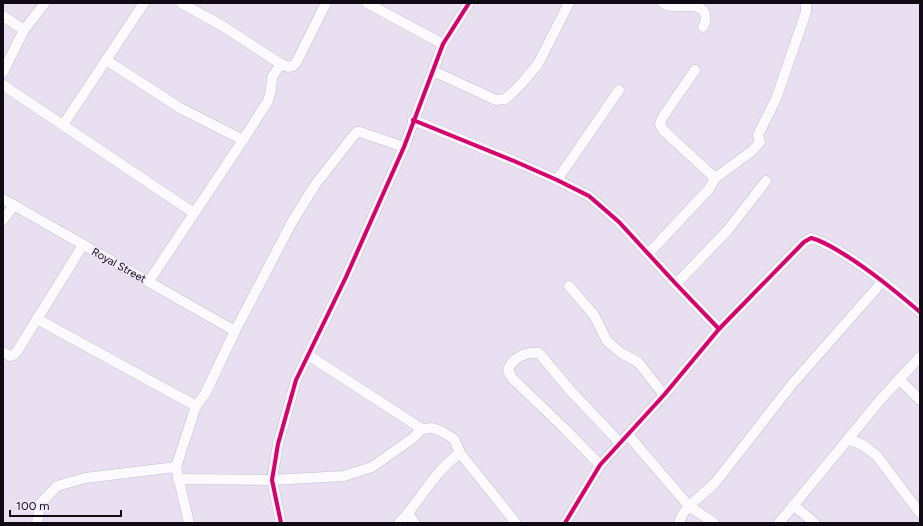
<svg xmlns="http://www.w3.org/2000/svg" width="923" height="526" font-family="Figtree,sans-serif">
<style>
.lines{fill:none;stroke-linecap:round;stroke-linejoin:round}
.minor-casing{stroke:#c5becc;stroke-width:11}
.minor{stroke:#fcfafd;stroke-width:10}
.cycleway-casing{stroke:#f3e9fc;stroke-width:6}
.cycleway{stroke:#d6006c;stroke-width:4}
.labels{text-anchor:middle;stroke-width:3;stroke-linejoin:round;paint-order:stroke}
.street-label{font-size:11px;fill:#0f0a14;stroke:#f3e9fc}
</style>
<rect width="100%" height="100%" fill="#e8dff1"/>
<g class="lines">
<g class="minor-casing">
<g id="minor">
<path d="M181,3l40,22 60,39 7,3 5,-1 3,-3 30,-60"/>
<path d="M367,3l76,41"/>
<path d="M663,3c12,8 34,-3 41,9 3,6 2,10 -1,15"/>
<path d="M3,16l21,14"/>
<path d="M106,60l74,48 63,32 25,-39 3,-11 1,-13 9,-13"/>
<path d="M695,70l-33,48 -2,6 3,6 52,48"/>
<path d="M433,71l63,29 9,-1 5,-4 12,-12 16,-19 31,-61"/>
<path d="M3,72l21,-42 21,-27"/>
<path d="M3,85l191,128"/>
<path d="M413,120l101,41 43,19 32,16 30,26 57,62 43,45"/>
<path d="M63,125l81,-122"/>
<path d="M557,180l62,-90"/>
<path d="M3,199l232,132"/>
<path d="M3,220l11,-15"/>
<path d="M649,253l60,-64 6,-11 37,-27 8,-9 -2,-7 18,-36 30,-87v-9"/>
<path d="M149,281l94,-141"/>
<path d="M676,284l51,-53 39,-50"/>
<path d="M569,286l25,29 13,26 14,12 17,9 26,33"/>
<path d="M37,319l159,87 9,-12 30,-63 57,-109 23,-37 39,-50 3,-3h3l44,15"/>
<path d="M3,352l7,4 3,-1 3,-2 67,-108"/>
<path d="M308,355l114,74"/>
<path d="M899,379l21,21"/>
<path d="M628,435l61,71 -7,9 -3,8"/>
<path d="M848,439l15,6 14,11 43,57"/>
<path d="M600,465l-35,-36 -53,-51 -4,-7c4,-14 18,-19 31,-18l30,36 51,54"/>
<path d="M178,479l94,1 72,-4 28,-9 41,-29 9,-9 10,-1 9,3 13,8 6,14 56,70"/>
<path d="M793,505l22,18"/>
<path d="M408,514l7,9"/>
<path d="M37,523l3,-19 17,-18 28,-8 91,-11"/>
<path d="M189,523l-13,-56 20,-61"/>
<path d="M281,523l-9,-43 6,-36 18,-64 50,-103 58,-130 39,-103 26,-41"/>
<path d="M399,523c18,-18 29,-41 47,-58 4,-4 9,-8 14,-12"/>
<path d="M565,523l35,-58 64,-70 55,-66 85,-87 7,-4c12,3 21,9 31,15 28,17 53,38 78,59"/>
<path d="M714,523l-25,-17 26,-23 78,-100 89,-101"/>
<path d="M779,523l102,-124 39,-42"/>
</g>
</g>
<use href="#minor" class="minor"/>
<g class="cycleway-casing">
<g id="cycleway">
<path d="M413,120l101,41 43,19 32,16 30,26 57,62 43,45"/>
<path d="M281,523l-9,-43 6,-36 18,-64 50,-103 58,-130 39,-103 26,-41"/>
<path d="M565,523l35,-58 64,-70 55,-66 85,-87 7,-4c12,3 21,9 31,15 28,17 53,38 78,59"/>
</g>
</g>
<use href="#cycleway" class="cycleway"/>
</g>
<g class="labels">
<g class="street-label">
<text transform="translate(119 265) rotate(29)" y="4">Royal Street</text>
</g>
</g>
<rect width="923" height="526" fill="none" stroke="#0f0a14" stroke-width="8"/>
<path d="M10 510v6h111v-6" fill="none" stroke="#0f0a14" stroke-width="2"/>
<text x="16" y="510" font-size="12" fill="#0f0a14" stroke="#f3e9fc" stroke-width="3" paint-order="stroke">100 m</text>
</svg>
